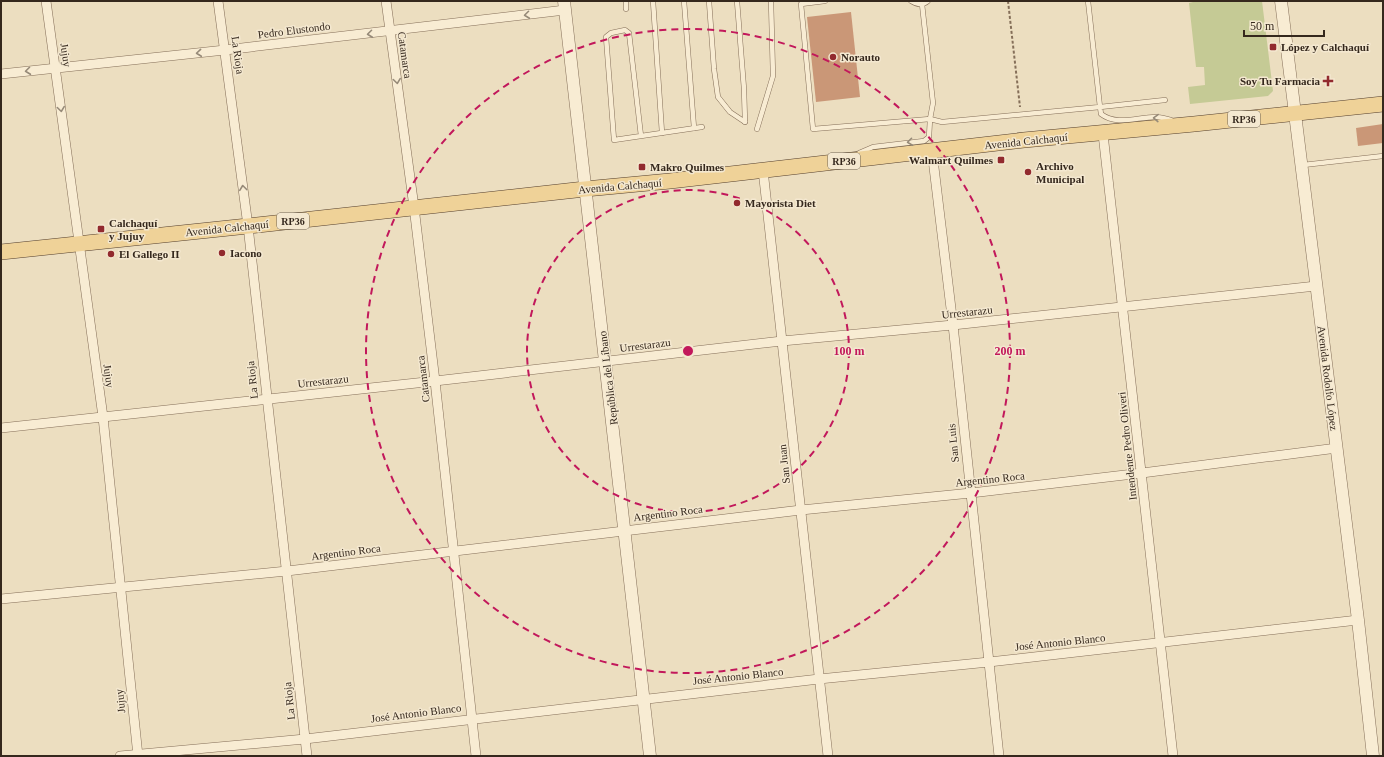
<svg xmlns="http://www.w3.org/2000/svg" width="1384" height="757" font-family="Georgia,serif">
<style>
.green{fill:#c5ca95}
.building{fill:#ca9777}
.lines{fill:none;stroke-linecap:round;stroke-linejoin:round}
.service-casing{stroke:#856f59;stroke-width:5.5}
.minor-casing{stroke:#856f59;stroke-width:10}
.tertiary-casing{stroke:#856f59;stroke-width:13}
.primary-casing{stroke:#533e2d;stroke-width:16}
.path{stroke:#856f59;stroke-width:2;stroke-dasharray:3 2;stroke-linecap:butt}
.service{stroke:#f8ecd3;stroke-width:4.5}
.minor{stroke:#f8ecd3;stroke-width:9}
.tertiary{stroke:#f8ecd3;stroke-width:12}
.primary{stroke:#efd298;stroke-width:15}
.oneway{stroke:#968a78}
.ring{fill:none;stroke:#c2185b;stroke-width:2;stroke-dasharray:7 5}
.poi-dot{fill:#922a2e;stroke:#f4e8d0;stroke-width:1.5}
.labels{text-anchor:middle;stroke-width:3;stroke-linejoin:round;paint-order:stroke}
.shield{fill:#f4e8d0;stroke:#6e6253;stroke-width:1}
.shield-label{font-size:10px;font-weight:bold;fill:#35281d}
.street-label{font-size:11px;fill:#35281d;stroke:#f4e8d0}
.poi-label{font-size:11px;font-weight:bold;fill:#35281d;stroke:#f4e8d0;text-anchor:start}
.centre{fill:#c2185b;stroke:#f4e8d0;stroke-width:2}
.ring-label{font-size:12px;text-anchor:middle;font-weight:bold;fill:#c2185b;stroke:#f4e8d0;stroke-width:3;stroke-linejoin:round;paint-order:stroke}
</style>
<rect width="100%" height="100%" fill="#ecdec0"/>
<path class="green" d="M1197,1h65l11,90 -5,5 -78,8 -2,-17 17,-2 -1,-18h-8l-7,-64z"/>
<g class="building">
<path d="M851,12l9,85 -44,5 -9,-85z"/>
<path d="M1383,124v19l-25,3 -2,-18z"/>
</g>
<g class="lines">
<g class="service-casing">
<g id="service">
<path d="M626,1v8"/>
<path d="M653,1l9,132"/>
<path d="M684,1l10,127"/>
<path d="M709,1l5,68 4,28 12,15 15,10"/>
<path d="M737,1l7,88 1,33"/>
<path d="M825,1l-24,3 12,125 117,-10 12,3 158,-15 -12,-106"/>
<path d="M911,1c6,4 12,4 17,0"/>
<path d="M1165,100l-65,7 1,7c16,12 36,3 55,3 5,0 10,2 15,3"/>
<path d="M757,129l16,-53 -2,-75"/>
<path d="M641,136l-12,-103 -4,-3 -14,3 -5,4 8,103 88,-13"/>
<path d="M859,153l14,-6 51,-6 5,-4 1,-18 3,-16 -11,-99"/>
<path d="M1303,165l80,-9"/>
</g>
</g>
<g class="minor-casing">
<g id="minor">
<path d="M46,1l57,416 35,339"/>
<path d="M218,1l30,225 59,530"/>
<path d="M386,1l28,206 21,174 41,375"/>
<path d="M1,74l224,-24 340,-40"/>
<path d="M1103,134l70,622"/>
<path d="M932,151l21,174 46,431"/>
<path d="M763,170l65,586"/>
<path d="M1,428l434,-47 347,-40 171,-16 363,-39"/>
<path d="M1,599l286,-28 514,-61 170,-17 171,-20 195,-25"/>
<path d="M120,756l185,-17 514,-60 170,-17 369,-42"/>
</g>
</g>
<g class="tertiary-casing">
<g id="tertiary">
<path d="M564,1l86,755"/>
<path d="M1281,1l77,619 15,136"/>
</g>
</g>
<g class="primary-casing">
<path id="primary" d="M1,252l247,-26 337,-37 85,-8 354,-41 170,-16 189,-20"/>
</g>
<path class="path" d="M1008,1l12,106"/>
<use href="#service" class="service"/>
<use href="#minor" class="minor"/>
<use href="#tertiary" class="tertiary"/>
<use href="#primary" class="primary"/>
</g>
<defs><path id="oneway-chevron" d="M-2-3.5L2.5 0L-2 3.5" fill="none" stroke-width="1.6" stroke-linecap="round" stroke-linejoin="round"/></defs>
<g class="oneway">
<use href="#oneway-chevron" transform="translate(527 15) rotate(173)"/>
<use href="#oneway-chevron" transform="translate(370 34) rotate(173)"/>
<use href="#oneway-chevron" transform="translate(199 53) rotate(174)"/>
<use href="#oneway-chevron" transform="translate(28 71) rotate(173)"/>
<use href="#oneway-chevron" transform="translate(397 81) rotate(82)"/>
<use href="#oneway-chevron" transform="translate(61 109) rotate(82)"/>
<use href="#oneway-chevron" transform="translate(1156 118) rotate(-178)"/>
<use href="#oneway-chevron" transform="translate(910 142) rotate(173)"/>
<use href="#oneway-chevron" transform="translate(243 188) rotate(-97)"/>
</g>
<g class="ring">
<circle cx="688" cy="351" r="161"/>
<circle cx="688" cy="351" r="322"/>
</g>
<g class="poi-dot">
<rect x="1269" y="43" width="8" height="8" rx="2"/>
<circle cx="833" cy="57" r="4"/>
<path d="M1326 75h4v4h4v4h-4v4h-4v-4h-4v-4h4z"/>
<rect x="997" y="156" width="8" height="8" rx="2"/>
<rect x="638" y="163" width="8" height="8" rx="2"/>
<circle cx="1028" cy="172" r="4"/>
<circle cx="737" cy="203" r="4"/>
<rect x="97" y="225" width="8" height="8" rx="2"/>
<circle cx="222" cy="253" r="4"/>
<circle cx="111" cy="254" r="4"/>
</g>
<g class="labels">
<g class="shield">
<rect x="1228" y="111" width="32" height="16" rx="3"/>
<rect x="828" y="153" width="32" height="16" rx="3"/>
<rect x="277" y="213" width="32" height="16" rx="3"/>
</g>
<g class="shield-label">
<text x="1244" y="123">RP36</text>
<text x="844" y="165">RP36</text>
<text x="293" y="225">RP36</text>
</g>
<g class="street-label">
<text transform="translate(294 30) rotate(-7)" y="4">Pedro Elustondo</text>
<text transform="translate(66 55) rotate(82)" y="4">Jujuy</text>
<text transform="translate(238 55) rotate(82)" y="4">La Rioja</text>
<text transform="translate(405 55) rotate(82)" y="4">Catamarca</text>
<text transform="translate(1026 141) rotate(-6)" y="4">Avenida Calchaquí</text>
<text transform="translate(620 186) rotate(-5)" y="4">Avenida Calchaquí</text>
<text transform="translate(227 228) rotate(-6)" y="4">Avenida Calchaquí</text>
<text transform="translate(967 312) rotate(-6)" y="4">Urrestarazu</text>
<text transform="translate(645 345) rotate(-7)" y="4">Urrestarazu</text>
<text transform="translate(109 376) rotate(83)" y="4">Jujuy</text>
<text transform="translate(608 378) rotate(-97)" y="4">República del Líbano</text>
<text transform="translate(1328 378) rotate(83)" y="4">Avenida Rodolfo López</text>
<text transform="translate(423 379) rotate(-97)" y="4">Catamarca</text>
<text transform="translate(252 380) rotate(-96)" y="4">La Rioja</text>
<text transform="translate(323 381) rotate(-6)" y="4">Urrestarazu</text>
<text transform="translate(953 443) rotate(-96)" y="4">San Luis</text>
<text transform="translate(1127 446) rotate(-96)" y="4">Intendente Pedro Oliveri</text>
<text transform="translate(784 464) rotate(-96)" y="4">San Juan</text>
<text transform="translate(990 479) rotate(-6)" y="4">Argentino Roca</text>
<text transform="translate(668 513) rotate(-7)" y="4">Argentino Roca</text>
<text transform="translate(346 552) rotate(-7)" y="4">Argentino Roca</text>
<text transform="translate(1060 642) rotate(-6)" y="4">José Antonio Blanco</text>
<text transform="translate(738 676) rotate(-6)" y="4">José Antonio Blanco</text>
<text transform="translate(120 701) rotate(-96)" y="4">Jujuy</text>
<text transform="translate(289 701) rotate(-96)" y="4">La Rioja</text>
<text transform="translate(416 713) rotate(-7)" y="4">José Antonio Blanco</text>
</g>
<g class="poi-label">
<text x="1281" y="51">López y Calchaquí</text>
<text x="841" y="61">Norauto</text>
<text x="1320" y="85" text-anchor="end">Soy Tu Farmacia</text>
<text x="993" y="164" text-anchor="end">Walmart Quilmes</text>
<text x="1036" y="170">Archivo<tspan x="1036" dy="13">Municipal</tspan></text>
<text x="650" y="171">Makro Quilmes</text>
<text x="745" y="207">Mayorista Diet</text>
<text x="109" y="227">Calchaquí<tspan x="109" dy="13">y Jujuy</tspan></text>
<text x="230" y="257">Iacono</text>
<text x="119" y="258">El Gallego II</text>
</g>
</g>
<circle cx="688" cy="351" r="6" class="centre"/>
<g class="ring-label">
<text x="849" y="355">100 m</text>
<text x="1010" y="355">200 m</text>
</g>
<rect width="1384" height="757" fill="none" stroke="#35281d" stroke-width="4"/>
<path d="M1244 30v6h80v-6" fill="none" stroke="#35281d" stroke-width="2"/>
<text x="1250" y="30" font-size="12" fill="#35281d" stroke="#f4e8d0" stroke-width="3" paint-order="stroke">50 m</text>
</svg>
